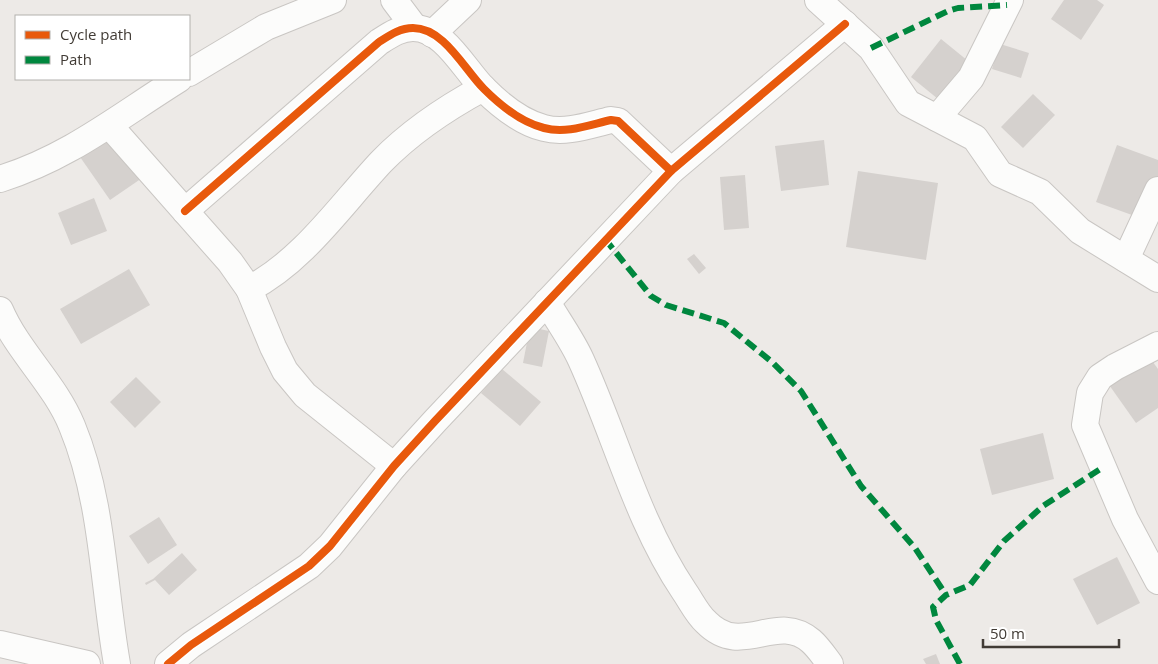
<svg xmlns="http://www.w3.org/2000/svg" width="1158" height="664" font-family="'Open Sans',sans-serif">
<style>
.building{fill:#d5d1ce}
.lines{fill:none;stroke-linecap:round;stroke-linejoin:round}
.minor-casing{stroke:#c9c6c3;stroke-width:28}
.minor{stroke:#fcfcfb;stroke-width:26}
.quiet{stroke:#00873e;stroke-width:6;stroke-dasharray:12 6;stroke-linecap:butt}
.cycleway-casing{stroke:#fff;stroke-width:11}
.cycleway{stroke:#e8590c;stroke-width:8}
</style>
<rect width="100%" height="100%" fill="#edeae7"/>
<g class="building">
<path d="M1064,0h33l7,5 -23,35 -30,-21z"/>
<path d="M941,39l32,26 -30,38 -32,-26z"/>
<path d="M1000,44l29,9 -8,25 -29,-9z"/>
<path d="M1033,94l22,21 -32,33 -22,-21z"/>
<path d="M113,130l32,46 -35,24 -32,-46z"/>
<path d="M824,140l5,45 -48,6 -6,-45z"/>
<path d="M1117,145l41,15v18l-15,41 -47,-17z"/>
<path d="M858,171l80,12 -12,77 -80,-13z"/>
<path d="M745,175l4,53 -25,2 -4,-53z"/>
<path d="M94,198l13,33 -36,14 -13,-32z"/>
<path d="M694,254l12,14 -7,6 -12,-15z"/>
<path d="M129,269l21,36 -69,39 -21,-35z"/>
<path d="M530,327l19,4 -7,36 -19,-4z"/>
<path d="M1147,354l11,15v39l-22,15 -29,-41z"/>
<path d="M502,369l39,33 -21,24 -39,-33z"/>
<path d="M136,377l25,25 -26,26 -25,-26z"/>
<path d="M1043,433l11,46 -62,16 -12,-46z"/>
<path d="M159,517l18,28 -29,19 -19,-28z"/>
<path d="M182,553l15,17 -28,25 -14,-15 -9,5 -1,-2 8,-4z"/>
<path d="M1117,557l23,46 -43,22 -24,-46z"/>
<path d="M936,654l4,10h-14l-3,-5z"/>
</g>
<g class="lines">
<g class="minor-casing">
<g id="minor">
<path d="M394,0l21,28"/>
<path d="M818,0l53,48 37,55 67,35 25,36 40,18 40,39 78,48"/>
<path d="M432,34l36,-34"/>
<path d="M189,73l77,-46 67,-27"/>
<path d="M937,118l34,-40 39,-78"/>
<path d="M110,126l120,136 19,27 24,58 12,24 20,24 89,71"/>
<path d="M0,179c70,-22 118,-62 179,-100"/>
<path d="M185,211l194,-169c11,-7 21,-14 34,-14 31,0 51,41 71,61 16,16 36,33 60,39 22,6 45,-3 67,-8l7,1 53,50"/>
<path d="M1126,259l32,-69"/>
<path d="M249,289c54,-28 91,-83 132,-127 30,-31 65,-54 102,-74"/>
<path d="M547,302c11,19 25,38 34,58 35,77 56,161 103,231 7,10 13,23 22,31 36,37 70,-11 105,19 7,6 13,15 19,23"/>
<path d="M0,310c18,42 55,74 72,116 31,75 31,158 45,238"/>
<path d="M1158,345l-43,22 -15,10 -10,16 -5,32 40,94 33,62"/>
<path d="M0,644l87,20"/>
<path d="M168,664l23,-19 118,-79 21,-20 64,-80 41,-45 236,-250 174,-147"/>
</g>
</g>
<use href="#minor" class="minor"/>
<g class="quiet">
<path d="M871,48l77,-37 10,-3 49,-3"/>
<path d="M605,239l46,57 15,9 58,18 48,39 29,29 60,95 54,62 31,47"/>
<path d="M960,664l-24,-44 -3,-13 13,-12 24,-10 34,-44 39,-35 59,-38"/>
</g>
<g class="cycleway-casing">
<g id="cycleway">
<path d="M185,211l194,-169c11,-7 21,-14 34,-14 31,0 51,41 71,61 16,16 36,33 60,39 22,6 45,-3 67,-8l7,1 53,50"/>
<path d="M168,664l23,-19 118,-79 21,-20 64,-80 41,-45 236,-250 174,-147"/>
</g>
</g>
<use href="#cycleway" class="cycleway"/>
</g>
<rect x="15" y="15" width="175" height="65" fill="#ffffff" stroke="#b3b1ae"/>
<rect x="25" y="31" width="25" height="8" fill="#e8590c" stroke="#b3b1ae"/>
<text x="60" y="40" font-size="15" fill="#413b35">Cycle path</text>
<rect x="25" y="56" width="25" height="8" fill="#00873e" stroke="#b3b1ae"/>
<text x="60" y="65" font-size="15" fill="#413b35">Path</text>
<path d="M983 639v8h136v-8" fill="none" stroke="#413b35" stroke-width="2.5"/>
<text x="990" y="639" font-size="15" fill="#413b35" stroke="#ffffff" stroke-width="4" paint-order="stroke">50 m</text>
</svg>
